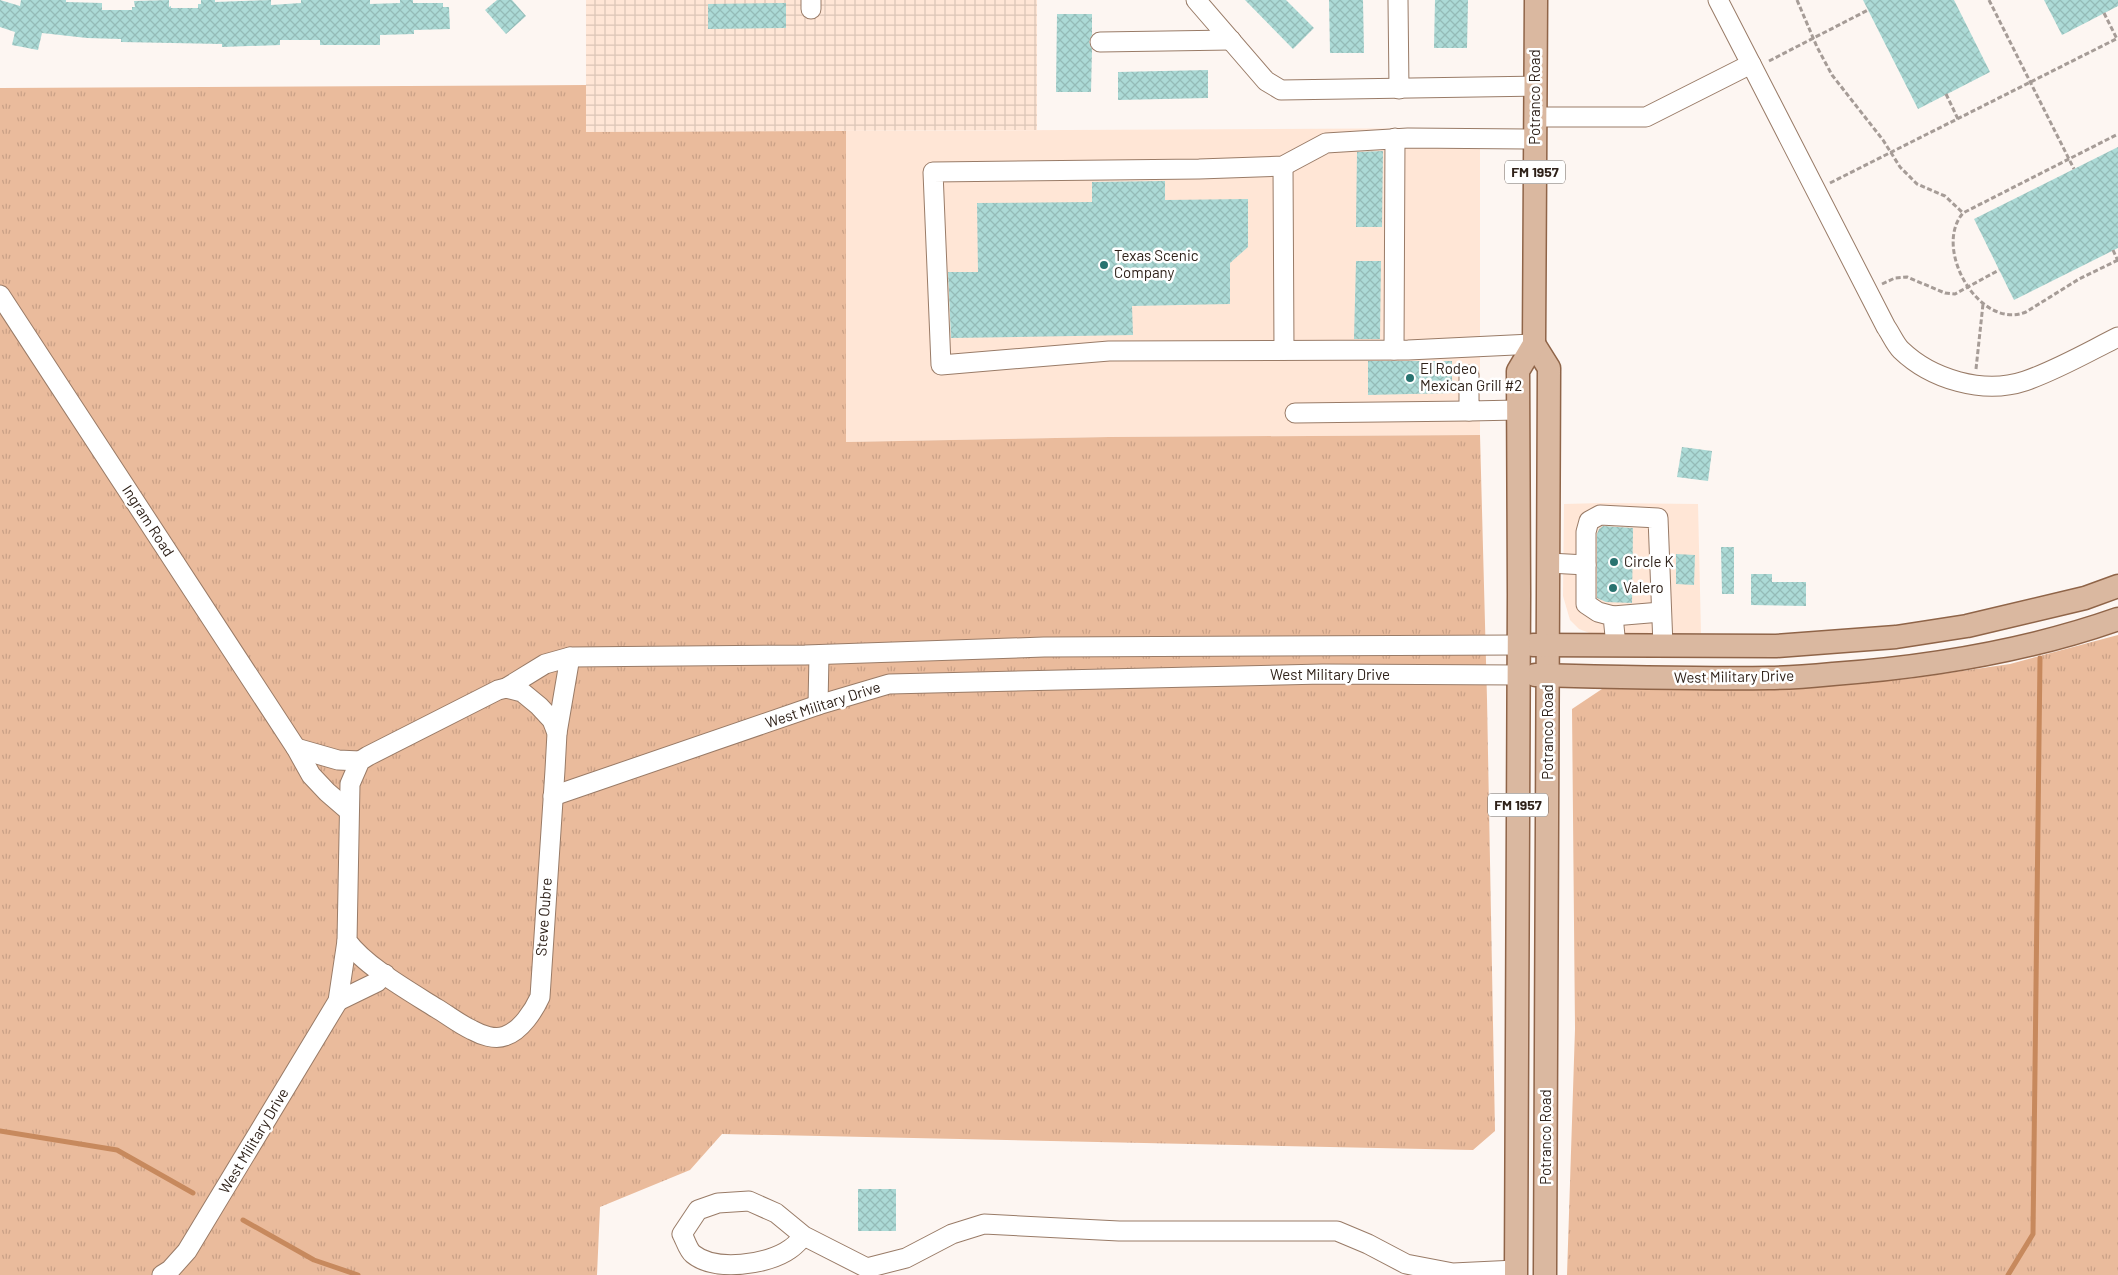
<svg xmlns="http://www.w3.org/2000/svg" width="2118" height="1275" font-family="Barlow,sans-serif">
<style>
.built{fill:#ffe6d6}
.industrial{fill:url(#industrial-grid)}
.grass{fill:url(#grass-tufts)}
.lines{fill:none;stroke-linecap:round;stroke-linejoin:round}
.stream{stroke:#c7895d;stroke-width:5}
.building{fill:url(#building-cross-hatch)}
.minor-casing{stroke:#997b67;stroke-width:21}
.major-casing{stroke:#8f6448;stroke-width:25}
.path{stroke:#a69c97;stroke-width:3;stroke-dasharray:5 2.5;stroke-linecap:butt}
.minor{stroke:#fff;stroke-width:19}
.major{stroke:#dab8a0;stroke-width:22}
.poi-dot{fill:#297370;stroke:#fff;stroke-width:2}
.labels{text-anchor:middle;stroke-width:5;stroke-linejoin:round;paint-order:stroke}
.shield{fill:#fff;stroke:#6d645f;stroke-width:1}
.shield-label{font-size:14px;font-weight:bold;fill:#2f221a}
.street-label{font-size:15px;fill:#2f221a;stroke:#fff}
.poi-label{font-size:15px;fill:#2f221a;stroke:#fff;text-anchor:start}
</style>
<defs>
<pattern id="industrial-grid" width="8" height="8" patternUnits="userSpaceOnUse" patternTransform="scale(1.25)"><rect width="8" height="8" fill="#ffe6d6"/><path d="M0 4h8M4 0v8" fill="none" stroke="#dbc5b7"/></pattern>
<pattern id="grass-tufts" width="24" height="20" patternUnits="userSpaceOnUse" patternTransform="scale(1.25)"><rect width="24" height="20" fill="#eabb9c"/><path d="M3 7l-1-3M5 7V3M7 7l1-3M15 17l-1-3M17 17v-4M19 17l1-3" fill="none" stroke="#c9a086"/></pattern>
<pattern id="building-cross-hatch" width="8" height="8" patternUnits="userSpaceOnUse" patternTransform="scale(1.25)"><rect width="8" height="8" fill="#acdad6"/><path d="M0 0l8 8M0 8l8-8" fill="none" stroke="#94bbb7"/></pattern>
</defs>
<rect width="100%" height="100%" fill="#fdf6f2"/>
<g class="built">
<path d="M1480,128v307l-371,2 -263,5v-311z"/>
<path d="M1602,503l96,1 3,129 -109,1 -13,-5 -9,-9 -7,-24 1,-92z"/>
</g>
<path class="industrial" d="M586,0h451v130l-451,2z"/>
<g class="grass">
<path d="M586,85v47l260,-1v311l263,-5 371,-2 7,264 8,432 -22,19 -751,-16 -32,36 -90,37 -3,68h-597v-1187z"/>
<path d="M2118,635v640h-551l8,-246 -3,-320 30,-20 154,-1 151,-9 103,-15z"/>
</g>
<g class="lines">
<g class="stream">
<path d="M0,1131l117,19 76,43"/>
<path d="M243,1220l71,40 44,15"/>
<path d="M2008,1275l25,-41 7,-576"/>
</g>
</g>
<g class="building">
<path d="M0,0l20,6 1,-6h45v2l36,1v7h30v-3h3l-1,-6 35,-1v7l2,-1v2h27v-4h3v-4h14v2l56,-2v5l30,-2v-3h69v4l30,-1v-3h13v3h30v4h6l1,22 -36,1v4l-34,1v10h-60v-5h-40v5l-58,2v-3l-101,-2v-3l-34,-1 -45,-5 -4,17 -26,-5 3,-13 -15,-5z"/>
<path d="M497,0h15l14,16 -20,18 -21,-24z"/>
<path d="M1245,0h41l28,28 -21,21z"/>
<path d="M1329,0h34l1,53h-34z"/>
<path d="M1435,0h33l-1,48h-33z"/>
<path d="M1863,0h91l36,72 -72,37z"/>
<path d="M2044,0h74v6l-56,29z"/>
<path d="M786,3v25l-78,1v-25z"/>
<path d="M1057,14h35v21l-3,7 3,7 -1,43h-35z"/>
<path d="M1208,70v28l-90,2v-28z"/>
<path d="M2118,147v101l-104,52 -40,-81z"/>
<path d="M1383,151l-1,76h-26l1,-75z"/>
<path d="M1165,181v19l83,-1v48l-18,16v41l-98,2 1,29 -182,3 -3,-66h30l-1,-69 115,-1v-20z"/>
<path d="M1356,261h25l-1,78h-26z"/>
<path d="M1368,361h84v32l-84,2z"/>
<path d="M1682,447l30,4 -4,30 -31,-4z"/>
<path d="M1603,526l30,2 -1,75 -26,-1 -9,-4v-64l2,-5z"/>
<path d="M1721,547h13v47h-12z"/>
<path d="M1676,554l19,1 -1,30 -18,-1z"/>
<path d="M1751,574h21v8h34v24l-55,-1z"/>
<rect x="858" y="1189" width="38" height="42"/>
</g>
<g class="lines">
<g class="minor-casing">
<g id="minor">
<path d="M1196,0l70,81 15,9 254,-4"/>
<path d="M1398,0l1,89"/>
<path d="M811,9v-9"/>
<path d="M1100,42l131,-2"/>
<path d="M1751,64l135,263c5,7 9,17 15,23 30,29 82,45 124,31 32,-11 63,-29 93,-44"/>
<path d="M1536,117h110l105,-53 -33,-64"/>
<path d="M1283,166l1,184"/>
<path d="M0,295l296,453 15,27 16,17 22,19"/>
<path d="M1534,344l-126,6 -299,1 -168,14 -8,-193 266,-3 84,-3 43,-23 82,-5 127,1"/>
<path d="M1394,350l1,-212"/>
<path d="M1469,375v36l49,-1"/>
<path d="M1295,413l174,-2"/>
<path d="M1549,563l37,2"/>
<path d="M1613,616l48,-4"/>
<path d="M1616,646l-3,-30 -15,-4 -12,-8v-72l3,-11 11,-6 58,3 5,128"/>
<path d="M506,688l39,-24 25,-7 235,-2 239,-8 474,-2"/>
<path d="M506,688l16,4 17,14 13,14 5,13 -2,37 -15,227c-6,13 -19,34 -35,39 -10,4 -24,-1 -33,-6 -13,-6 -24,-15 -36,-22 -27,-17 -71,-42 -89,-67l3,-157 10,-23 8,-5 130,-66z"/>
<path d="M818,705l1,-50"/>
<path d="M557,733l13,-76"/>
<path d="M296,748l42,12 22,1"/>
<path d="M553,796l265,-91 71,-21 434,-10 196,1"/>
<path d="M338,1001l39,-19 8,-8"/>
<path d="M804,1236c-4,4 -9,10 -14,13 -22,16 -75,23 -97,5 -5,-4 -8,-15 -11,-20l16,-24 20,-7 31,-2 27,12 28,23 63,32 39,-10 46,-24 32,-10 135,7h218l31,13 38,20 47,9 63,-3"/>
<path d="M162,1275l8,-5 17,-19 151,-250 9,-60"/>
</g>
</g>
<g class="major-casing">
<g id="major">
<path d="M1534,344l15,24 -4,907"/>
<path d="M1533,645l243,1 120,-9 71,-11 118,-28 33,-12"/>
<path d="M1535,675c78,2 156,4 234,3 21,0 43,-2 64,-4 96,-7 194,-23 285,-55"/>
<path d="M1516,1275l3,-681 -1,-223 16,-27 2,-344"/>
</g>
</g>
<g class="path">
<path d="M1797,0l20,47 15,28 51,65 17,27 17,17 28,12 18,17"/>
<path d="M1989,0l85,169"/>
<path d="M2104,13l13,26"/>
<path d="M1769,61l99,-51"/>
<path d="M1946,94l12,25"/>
<path d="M1830,183l288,-145"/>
<path d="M2113,250l5,11"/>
<path d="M2118,260l-39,19 -53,33c-46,19 -94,-63 -63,-99l155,-79"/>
<path d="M1882,284l13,-6 12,-1 38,16 10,1 44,-24"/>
<path d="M1976,369l7,-65"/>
</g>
<use href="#minor" class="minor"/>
<use href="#major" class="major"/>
</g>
<g class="poi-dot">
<circle cx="1104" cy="265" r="5"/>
<circle cx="1410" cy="378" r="5"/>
<circle cx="1614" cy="562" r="5"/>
<circle cx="1613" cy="588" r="5"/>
</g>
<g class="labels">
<g class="shield">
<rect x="1505" y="160.5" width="60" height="23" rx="4"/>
<rect x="1488" y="793.5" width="60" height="23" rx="4"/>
</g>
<g class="shield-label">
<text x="1535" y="177">FM 1957</text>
<text x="1518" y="810">FM 1957</text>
</g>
<g class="street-label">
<text transform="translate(1535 97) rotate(-90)" y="5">Potranco Road</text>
<text transform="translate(148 521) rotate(57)" y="5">Ingram Road</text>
<text x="1330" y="680">West Military Drive</text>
<text transform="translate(1734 677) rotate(-1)" y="5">West Military Drive</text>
<text transform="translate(823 705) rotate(-18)" y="5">West Military Drive</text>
<text transform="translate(1548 732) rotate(-90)" y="5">Potranco Road</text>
<text transform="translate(544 917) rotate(-86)" y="5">Steve Oubre</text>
<text transform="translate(1546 1137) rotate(-90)" y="5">Potranco Road</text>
<text transform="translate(254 1141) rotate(-59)" y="5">West Military Drive</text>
</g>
<g class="poi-label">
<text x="1114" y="261">Texas Scenic<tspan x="1114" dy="17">Company</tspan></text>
<text x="1420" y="374">El Rodeo<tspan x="1420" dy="17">Mexican Grill #2</tspan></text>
<text x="1624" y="567">Circle K</text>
<text x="1623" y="593">Valero</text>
</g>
</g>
</svg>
